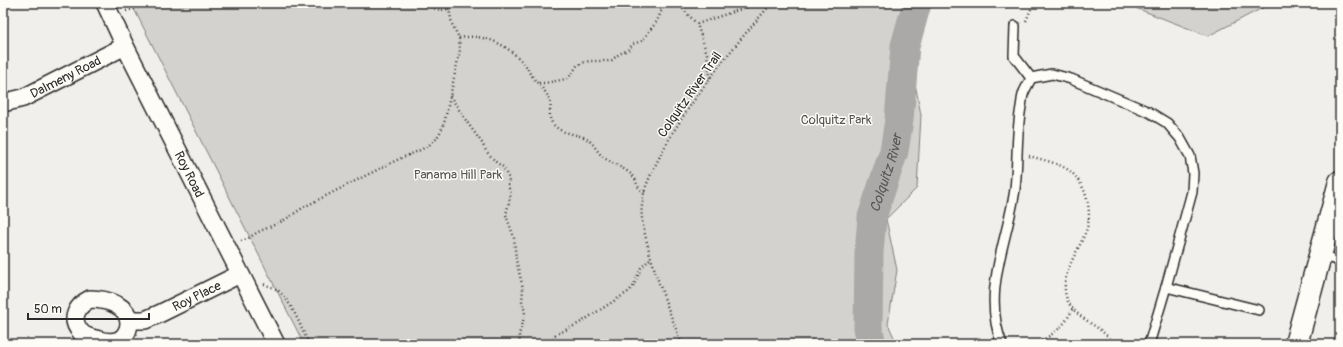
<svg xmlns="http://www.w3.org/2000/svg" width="1343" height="347" font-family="Pangolin,sans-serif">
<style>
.green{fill:#d3d2cf;stroke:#7f7e7d}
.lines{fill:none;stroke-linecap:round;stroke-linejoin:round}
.river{stroke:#aaa9a7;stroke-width:29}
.lane-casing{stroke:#2b2b2b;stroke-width:12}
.street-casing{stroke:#2b2b2b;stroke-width:20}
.secondary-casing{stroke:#2b2b2b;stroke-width:25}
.path{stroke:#2b2b2b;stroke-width:2.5;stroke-dasharray:1 3;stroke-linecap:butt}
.lane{stroke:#fdfcf7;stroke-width:9}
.street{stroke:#fdfcf7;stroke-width:17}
.secondary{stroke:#fdfcf7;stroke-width:22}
.labels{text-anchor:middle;stroke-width:3;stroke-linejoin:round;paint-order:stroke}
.street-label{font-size:13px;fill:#2b2b2b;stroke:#fdfcf7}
.park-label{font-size:13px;fill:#555554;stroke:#fdfcf7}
.water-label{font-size:14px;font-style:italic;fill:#575756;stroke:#fdfcf7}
</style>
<rect width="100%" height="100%" fill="#f0efeb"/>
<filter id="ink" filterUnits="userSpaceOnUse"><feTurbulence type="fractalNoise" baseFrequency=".025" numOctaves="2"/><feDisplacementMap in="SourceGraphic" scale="8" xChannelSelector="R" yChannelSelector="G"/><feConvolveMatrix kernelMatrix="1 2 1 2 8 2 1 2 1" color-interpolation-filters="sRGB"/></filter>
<g filter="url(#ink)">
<g class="green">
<path d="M131,3h792l-12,59 10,53 -4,73 -31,31 11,51 -9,54 9,20h-593z"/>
<path d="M1123,3h149l-64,33z"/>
</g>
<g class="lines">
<path class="river" id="s1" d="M872,344l-4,-16 1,-75 3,-36 22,-66 5,-31 6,-74 12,-43"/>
<g class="lane-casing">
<g id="lane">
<path d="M1015,26l-1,30 17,22"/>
<path d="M1031,78l21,-4 19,5 78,33 18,11 13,15 10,18 3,17 -1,19 -26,95 -17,57"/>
<path d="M1320,255l20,6"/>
<path d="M1166,287l93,23"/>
<path d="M1002,344c-21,-53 6,-103 13,-155 3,-28 1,-55 6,-82 1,-5 1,-11 3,-15 2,-5 5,-9 7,-14"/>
</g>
</g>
<g class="street-casing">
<g id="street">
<path id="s2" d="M105,3l20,43 151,298"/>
<path id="s3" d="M3,103l20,-5 102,-52"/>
<path d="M90,299c16,0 40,6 39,26 -1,6 -4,12 -10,15 -7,3 -13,2 -20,0 -7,-2 -15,-3 -19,-9 -11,-13 -2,-26 10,-32z"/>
<path id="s4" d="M129,320h16l14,-6 81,-40"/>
</g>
</g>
<g class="secondary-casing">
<path id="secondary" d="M1296,344l44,-162"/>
</g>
<g class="path">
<path d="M415,3l26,7 8,-1"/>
<path d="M677,3l20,21 10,30 3,24"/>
<path d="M126,11l15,-4 7,-4"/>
<path d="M1026,21l5,-12v-6"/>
<path d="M697,24l62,-21"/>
<path d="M459,38c28,-5 49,7 67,28 2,3 3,7 6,10 6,9 14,14 18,25 2,7 -3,16 3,23 8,10 20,9 30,13 10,4 12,12 19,19 9,8 22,11 31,20 3,3 3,7 5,10 1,3 4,5 7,6"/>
<path d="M539,83h6l21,-4 5,-4 6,-9 5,-3 7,-2h19l4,-1 7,-6 9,-4 5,-6 9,-3 15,-20 8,-18"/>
<path d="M450,96l19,29 13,18 4,8 10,11 7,5 6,12 -1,7 3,7 -5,22 8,22 2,23 7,28 -1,14 3,10 -3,14 -3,8 1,10"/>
<path d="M1029,156c14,4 31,7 42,16 16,14 22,40 15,59 -7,19 -23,39 -21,60 3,28 37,32 48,53"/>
<path d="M241,241l6,-2 11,-7 25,-11 21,-14 59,-30 36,-18 17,-7 12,-6 8,-7 5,-8 4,-11 15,-70 -1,-12 -7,-14 -3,-15 7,-6"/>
<path d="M264,284c4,2 8,3 12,5 15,10 25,39 33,55"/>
<path d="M547,344l8,-9 23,-11 50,-32 5,-5 8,-19 10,-10"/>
<path d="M682,344c-13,-32 -25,-64 -34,-97 -3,-14 -8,-28 -6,-42 1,-16 9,-31 16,-45 18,-36 41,-68 65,-99 16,-20 32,-39 49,-58"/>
<path d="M1034,344c19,-9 30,-16 39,-36"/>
</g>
<use href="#lane" class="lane"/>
<use href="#street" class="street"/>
<use href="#secondary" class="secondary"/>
</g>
</g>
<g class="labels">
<g class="street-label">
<text dy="5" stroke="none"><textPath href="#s3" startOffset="68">Dalmeny Road</textPath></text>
<text transform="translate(689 94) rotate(-55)" y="5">Colquitz River Trail</text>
<text dy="5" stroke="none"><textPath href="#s2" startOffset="191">Roy Road</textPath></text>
<text dy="5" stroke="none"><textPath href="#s4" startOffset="73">Roy Place</textPath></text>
</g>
<g class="park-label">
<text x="836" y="124">Colquitz Park</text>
<text x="458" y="179">Panama Hill Park</text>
</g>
<g class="water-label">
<text dy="5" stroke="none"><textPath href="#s1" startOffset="174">Colquitz River</textPath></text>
</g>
</g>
<rect width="1343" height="347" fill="none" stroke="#fdfcf7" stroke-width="16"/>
<rect x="8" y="8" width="1327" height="331" fill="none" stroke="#2b2b2b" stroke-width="1.5" filter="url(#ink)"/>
<path d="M28 313v6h121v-6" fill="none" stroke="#2b2b2b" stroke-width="2"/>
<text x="34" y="313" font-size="12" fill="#2b2b2b" stroke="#fdfcf7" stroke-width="3" paint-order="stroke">50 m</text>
</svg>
